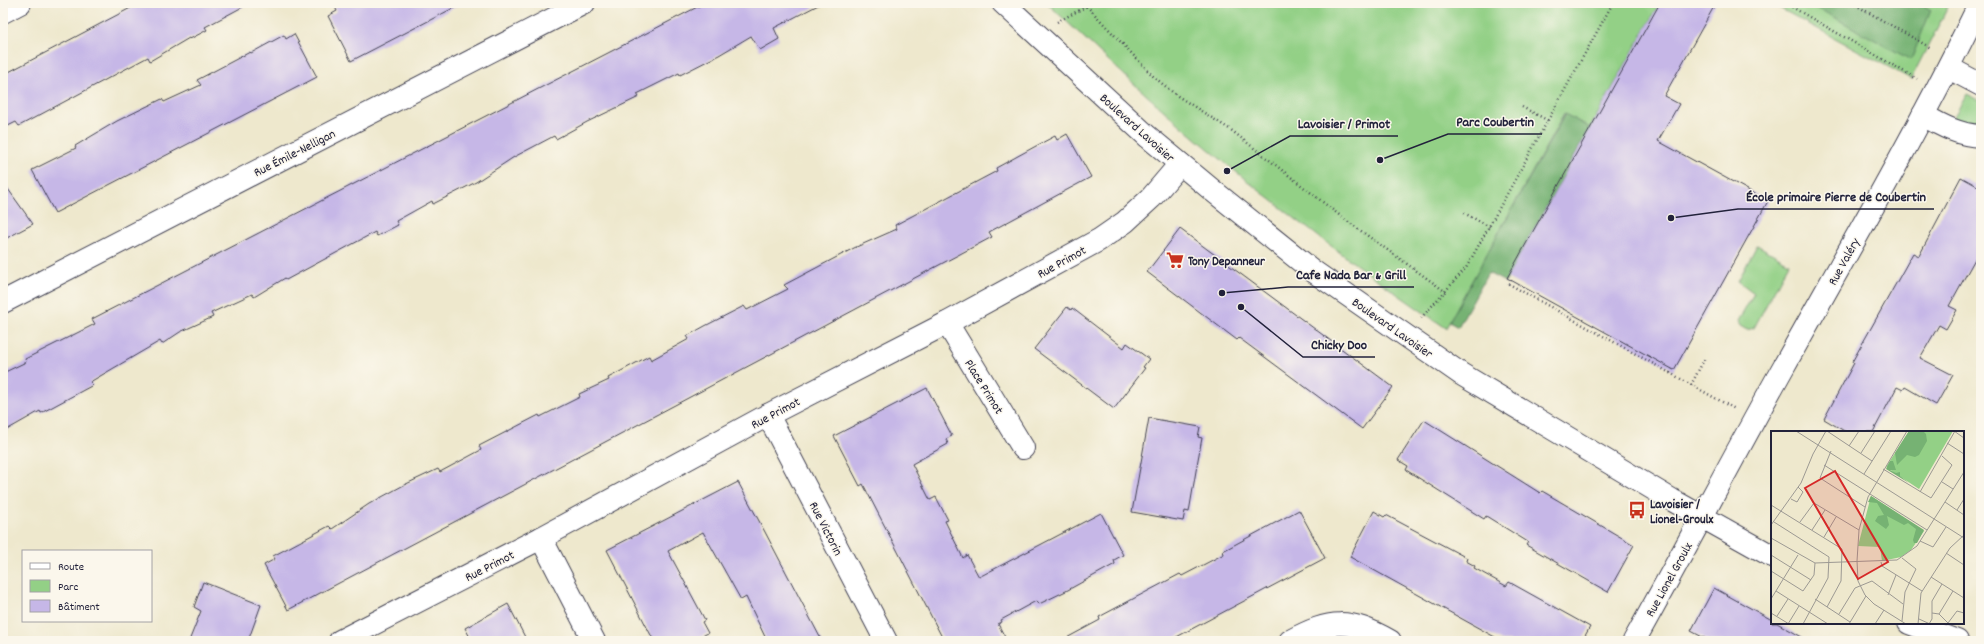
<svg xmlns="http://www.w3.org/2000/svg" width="1984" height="644" font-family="Dekko,sans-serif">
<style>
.green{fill:#93d086;stroke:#5a7960}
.forest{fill:#76b273;stroke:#4c6a57}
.building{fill:#c6b7e7}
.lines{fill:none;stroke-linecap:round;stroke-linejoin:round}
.minor-casing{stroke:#414051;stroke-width:24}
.tertiary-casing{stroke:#414051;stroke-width:24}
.path{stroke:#414051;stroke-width:2.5;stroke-dasharray:1 3;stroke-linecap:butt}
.minor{stroke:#fff;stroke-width:22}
.tertiary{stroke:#fff;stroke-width:22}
.labels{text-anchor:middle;stroke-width:3;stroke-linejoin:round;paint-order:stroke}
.street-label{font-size:13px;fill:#22223b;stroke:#fbf7ec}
.poi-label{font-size:13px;font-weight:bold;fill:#22223b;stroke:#fbf7ec;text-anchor:start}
.inset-road{fill:none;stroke:#9c9993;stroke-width:1}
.view{fill:#d62828;fill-opacity:0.15;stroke:#d62828;stroke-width:2}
.inset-edge{fill:none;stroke:#22223b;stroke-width:2}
.leader{fill:none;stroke:#22223b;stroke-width:1.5}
.callout-dot{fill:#22223b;stroke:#fbf7ec;stroke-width:1.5}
.callout-label{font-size:14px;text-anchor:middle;font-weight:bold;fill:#22223b;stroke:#fbf7ec;stroke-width:3;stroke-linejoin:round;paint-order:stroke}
</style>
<rect width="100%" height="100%" fill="#fbf7ec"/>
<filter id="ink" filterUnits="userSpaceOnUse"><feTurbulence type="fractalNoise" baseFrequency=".025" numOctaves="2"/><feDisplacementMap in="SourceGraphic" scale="8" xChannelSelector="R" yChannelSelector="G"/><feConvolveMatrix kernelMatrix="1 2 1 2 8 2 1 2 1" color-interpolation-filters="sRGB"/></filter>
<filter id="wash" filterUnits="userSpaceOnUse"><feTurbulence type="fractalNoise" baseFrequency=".012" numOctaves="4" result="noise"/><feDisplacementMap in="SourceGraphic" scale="16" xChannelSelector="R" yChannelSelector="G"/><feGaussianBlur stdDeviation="0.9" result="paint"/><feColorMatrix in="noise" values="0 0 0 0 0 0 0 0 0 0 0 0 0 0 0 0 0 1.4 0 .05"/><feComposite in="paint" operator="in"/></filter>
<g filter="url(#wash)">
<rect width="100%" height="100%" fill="#eee8cd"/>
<g class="green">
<path d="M1047,3h613l-70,125 -26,-14 -118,214c-85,-58 -168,-120 -247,-187 -52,-44 -102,-91 -152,-138z"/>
<path d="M1770,3h180l-39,76z"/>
<path d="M1967,94l14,7v26l-11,-1 -17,-8z"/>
<path d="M1757,245l32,18 -35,65 -7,2 -7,-4 -2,-4 16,-29 -16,-12z"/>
</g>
<g class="forest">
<path d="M1808,3h111l12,7 -20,50z"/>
<path d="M1565,114l25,14 -85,154 -17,-9 -30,54 -9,-5z"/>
</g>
<g id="blocks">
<g class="building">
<path d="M140,3h110l-45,24 2,3 -17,9 -1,-1 -39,23 -2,-4 -129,69 -3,-4 -8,4 -5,-10v-41z"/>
<path d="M333,3h130l-112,58 -23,-45 9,-5z"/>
<path d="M705,3h117l-48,25 5,11 -19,11 -9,-14 -32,19 -39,20 -1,-2 -42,21 2,3 -52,25 -31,17 -2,-3 -40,21 -38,25 -43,22 -1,-3 -36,20 2,4 -21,11 -2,-4 -89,48 -1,-2 -31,19 -2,-3 -41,19 2,4 -33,15 -18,12 -2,-3 -70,41 3,3 -52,28 -1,-2 -37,21v-59l23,-11 -1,-3 70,-35 -3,-5z"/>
<path d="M1660,3h56l-52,93 15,8 -21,37 110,60 -94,169 -167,-92z"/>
<path d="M294,34l23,43 -262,136 -23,-43 44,-22 -1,-2 42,-25 45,-22 2,3 37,-17 -4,-5 53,-28 1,1 33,-18 2,4z"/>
<path d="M1067,134l24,43 -102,55 3,5 -704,373 -24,-45 11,-6 -2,-3 56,-30 3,3 37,-25 35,-19 34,-16 2,3 41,-22 -2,-4 60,-31 1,2 40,-20 -1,-3 30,-14 -1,-2 41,-22 2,4 38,-21 -2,-3 18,-10 39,-20 3,4 41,-21 -4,-4 70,-37 43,-19 -2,-4 102,-54 -1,-3 40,-22 19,-10 2,4z"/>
<path d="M1961,177l20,11v60l-32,58 8,4 -11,19 -7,-4 -19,33 33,17 -17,30 -31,-18 -2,3 -6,-3 -24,45h-27l-22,-13 30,-56 -2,-1 61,-109 6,3z"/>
<path d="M3,182l30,42 -30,16z"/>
<path d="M1180,229l213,158 -31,42 -123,-91 -2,2 -90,-68z"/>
<path d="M1067,307l4,3 1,-2 52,40 3,-5 22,16 -6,8 2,1 -31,41 -80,-60z"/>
<path d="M927,388l25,48 -6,3 2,5 -36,20 18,36 6,-3 12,23 -3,1 18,37 4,-3 12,22 122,-64 22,42 -9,5 1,4 -49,27 -27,13 -3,-3 -35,19 1,2 -4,2 9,17h-63l-81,-157 -3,2 -26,-50z"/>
<path d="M1149,418l51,9 -2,10 4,1 -5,27 -8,47 -4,-1 -2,10 -51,-9z"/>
<path d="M1424,420l116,73 2,-2 92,54 -26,47 -82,-47 2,-3 -42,-26 -2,3 -78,-49 2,-4 -10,-6z"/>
<path d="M738,482l27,50 57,109h-55l-21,-44 -5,3 -38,-68 -35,19 37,69 -3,2 6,11 -16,8h-38l-47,-91z"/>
<path d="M1299,510l26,48 -156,83h-108l39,-21 -1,-3 81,-43 2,2 42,-22 -1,-3z"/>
<path d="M1374,511l10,6 2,-2 81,43 -1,3 9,5 -1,2 32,18 3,-4 81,45 -8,14h-80l-152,-84z"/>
<path d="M203,582l58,23 -13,36h-59l12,-30 -7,-4z"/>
<path d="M1714,588l58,32v3h5l32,18h-99l-19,-10z"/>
<path d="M508,604l19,37h-55l-7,-13z"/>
</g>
</g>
</g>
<g filter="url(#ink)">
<use href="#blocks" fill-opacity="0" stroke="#414051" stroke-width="1"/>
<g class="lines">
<g class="minor-casing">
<g id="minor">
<path d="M3,12l17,-9"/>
<path d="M1949,68l32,17"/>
<path d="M1923,115c19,11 36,20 58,21"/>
<path d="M3,302l581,-299"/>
<path d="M947,323l76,125"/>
<path d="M768,415l118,226"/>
<path d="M541,538l53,103"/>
<path d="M340,641l201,-103 227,-123 179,-92 152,-83 26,-18 26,-24 29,-34"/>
<path d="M1290,641c41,-22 59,-23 100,0"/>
<path d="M1634,641c51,-91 99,-184 150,-275 67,-120 136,-239 196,-363"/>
</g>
</g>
<g class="tertiary-casing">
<g id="tertiary">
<path d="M1003,3l144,133 65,54 101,81 148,103 211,126 100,56"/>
<path d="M1909,623l48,18"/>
</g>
</g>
<g class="path">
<path d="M1084,3l69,73 23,19 55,35 112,88 103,74"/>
<path d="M1785,3l132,76"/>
<path d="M1852,3l79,45"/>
<path d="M1057,22l36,-19"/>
<path d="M1522,107l27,14"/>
<path d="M1464,213l26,14"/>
<path d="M1511,280l-2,4 226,125"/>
<path d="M1421,318l45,-50 147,-265"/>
<path d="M1670,373l2,-4"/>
<path d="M1691,385l14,-27"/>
</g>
<use href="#minor" class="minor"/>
<use href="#tertiary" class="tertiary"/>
</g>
</g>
<defs>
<g id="supermarket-bare" transform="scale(1.38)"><path d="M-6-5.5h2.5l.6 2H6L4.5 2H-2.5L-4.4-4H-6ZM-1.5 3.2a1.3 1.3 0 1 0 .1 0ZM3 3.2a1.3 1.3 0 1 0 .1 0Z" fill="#c8321e" stroke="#fbf7ec" stroke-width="2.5" paint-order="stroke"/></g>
<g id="bus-bare" transform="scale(1.38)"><path d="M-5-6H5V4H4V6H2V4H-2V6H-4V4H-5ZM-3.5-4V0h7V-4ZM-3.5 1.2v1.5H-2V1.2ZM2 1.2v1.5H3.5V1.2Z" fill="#c8321e" stroke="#fbf7ec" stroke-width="2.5" paint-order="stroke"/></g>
</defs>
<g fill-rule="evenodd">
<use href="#supermarket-bare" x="1175" y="260"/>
<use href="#bus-bare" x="1637" y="510"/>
</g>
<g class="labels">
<g class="street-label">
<text transform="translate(1138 127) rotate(42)" y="5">Boulevard Lavoisier</text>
<text transform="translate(294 152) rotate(-27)" y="5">Rue Émile-Nelligan</text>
<text transform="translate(1061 261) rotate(-29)" y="5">Rue Primot</text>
<text transform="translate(1843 261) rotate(-61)" y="5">Rue Valéry</text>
<text transform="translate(1393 327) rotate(35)" y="5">Boulevard Lavoisier</text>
<text transform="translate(985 386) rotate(58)" y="5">Place Primot</text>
<text transform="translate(775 412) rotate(-28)" y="5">Rue Primot</text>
<text transform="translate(827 528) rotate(63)" y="5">Rue Victorin</text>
<text transform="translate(489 565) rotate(-27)" y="5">Rue Primot</text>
<text transform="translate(1668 579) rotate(-61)" y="5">Rue Lionel Groulx</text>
</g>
<g class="poi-label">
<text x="1188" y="265">Tony Depanneur</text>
<text x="1650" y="508">Lavoisier /<tspan x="1650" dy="15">Lionel-Groulx</tspan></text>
</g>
</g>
<g transform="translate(1771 431)">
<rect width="193" height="193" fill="#eee8cd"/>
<path d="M138,0h44l-34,58 -33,-22zM100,65l53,35 -13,19 -10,7 -19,4 -2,-14 -22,-1z" fill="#93d086"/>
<path d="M138,0h14l3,3 1,7 -8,14 -4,2 -8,-2 -10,10 -2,-12zM119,30h3l3,9h-6l6,3 4,-1v4l9,7 -23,-14zM100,65l53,34 -7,13h-3l-1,-3 3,-11 -8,-6 -4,2 -17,-9 2,9 -3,4 -11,-8 3,-5 6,-1 -7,-12 -9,-1z" fill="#76b273"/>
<path class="inset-road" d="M25,0l168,107M56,0l45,30M183,0l10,7M176,12l17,11M78,15l10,-15M60,20l-11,27 45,29M90,22l14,-22M53,34l103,65M112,38l48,29 21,-33 -10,-9M93,43l27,-43M171,51l11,7M149,61l35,-61M20,68l6,3 6,-10 -5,-5M174,71l19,13M0,74l71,44 -1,32 -14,26M186,79l7,-11M3,91l55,35 -1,21 -25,46M29,91l14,-19 45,27M0,94l30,-42 12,-29 13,-23M41,99l13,-20M53,106l12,-20M0,107l44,25 82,-3 20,-14 47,-74M149,110l13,6 13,-20M175,122l18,12M0,124l40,25M110,131l1,4 40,25M0,140l32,20 11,-16 1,-12M160,146l33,21M5,160l52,33M117,164l8,-20M0,168l27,-44M44,168l35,23M0,182l18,11M161,182l7,1 10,10M68,183l16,-26 17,-7 31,23M168,183l14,-23M6,185l11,-17M148,188l11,5M131,190l3,-29 11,-23 -14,-11M177,192l9,-12 7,2M17,193l11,-18M78,193l17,-28M104,193l9,-14M135,193l-32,-20 -9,-9 -7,-14 -1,-20 2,-31 9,-33 39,-66M147,193l3,-31 29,-45 14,-13M158,193l3,-5v-18l10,-17"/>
<path class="view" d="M64,40l53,91 -30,17 -53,-91z"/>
<rect width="193" height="193" class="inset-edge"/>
</g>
<path class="leader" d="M1380 160L1448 134H1542M1227 171L1290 136H1398M1671 218L1738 209H1934M1222 293L1288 287H1414M1241 307L1303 357H1375"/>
<g class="callout-dot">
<circle cx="1380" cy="160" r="4"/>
<circle cx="1227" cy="171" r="4"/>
<circle cx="1671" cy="218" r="4"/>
<circle cx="1222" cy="293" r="4"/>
<circle cx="1241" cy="307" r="4"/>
</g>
<g class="callout-label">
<text x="1495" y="126">Parc Coubertin</text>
<text x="1344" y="128">Lavoisier / Primot</text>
<text x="1836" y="201">École primaire Pierre de Coubertin</text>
<text x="1351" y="279">Cafe Nada Bar &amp; Grill</text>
<text x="1339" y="349">Chicky Doo</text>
</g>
<rect width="1984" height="644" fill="none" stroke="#fbf7ec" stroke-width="16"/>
<rect x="22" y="550" width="130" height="72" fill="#fbf7ec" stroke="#a4a2a5"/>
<rect x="30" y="563" width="20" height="6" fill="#ffffff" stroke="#a4a2a5"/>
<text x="58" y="570" font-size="12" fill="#22223b">Route</text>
<rect x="30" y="580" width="20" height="12" fill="#93d086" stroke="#a4a2a5"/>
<text x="58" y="590" font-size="12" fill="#22223b">Parc</text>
<rect x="30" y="600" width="20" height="12" fill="#c6b7e7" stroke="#a4a2a5"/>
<text x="58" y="610" font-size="12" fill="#22223b">Bâtiment</text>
</svg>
